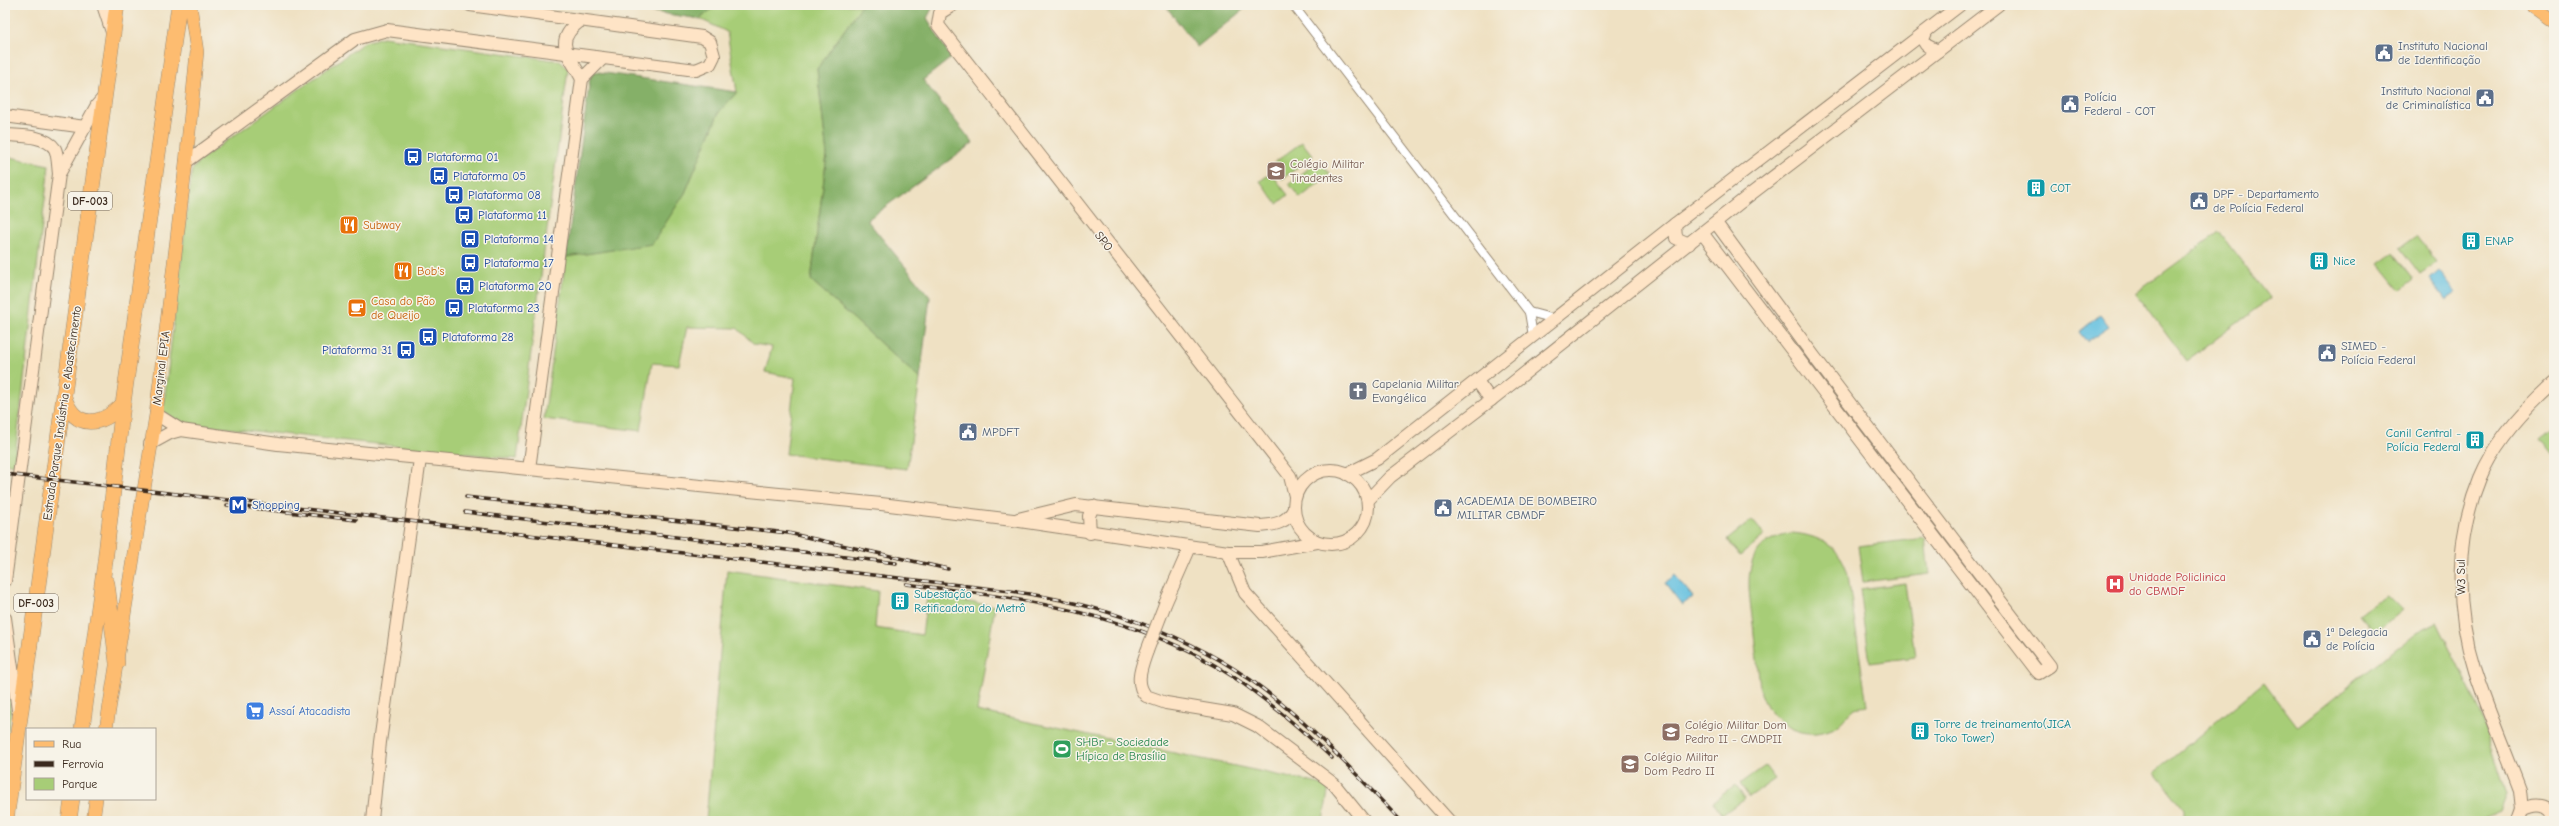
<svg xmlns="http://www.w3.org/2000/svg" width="2559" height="826" font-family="'Comic Neue',sans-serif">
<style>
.green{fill:#a7cd77;stroke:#717c4a}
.forest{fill:#85b068;stroke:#606d43}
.water{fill:#62c0e0;stroke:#4e757f}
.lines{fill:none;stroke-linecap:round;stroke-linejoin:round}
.street-casing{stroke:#958670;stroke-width:10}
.secondary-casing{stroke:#958670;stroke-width:14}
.primary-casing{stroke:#958670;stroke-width:14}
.highway-casing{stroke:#958670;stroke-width:16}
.street{stroke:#fff;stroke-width:8}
.secondary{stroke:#fee4c6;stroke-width:12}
.primary{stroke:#fdbc70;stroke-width:13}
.highway{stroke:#fdbc70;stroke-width:15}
.rail-casing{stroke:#3b2a1e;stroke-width:3.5}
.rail{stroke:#f7f3e8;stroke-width:2;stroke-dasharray:6;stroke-linecap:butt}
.secondary-bridge-casing{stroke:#958670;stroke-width:14;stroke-linecap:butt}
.secondary-bridge{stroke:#fee4c6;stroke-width:12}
.labels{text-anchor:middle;stroke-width:3;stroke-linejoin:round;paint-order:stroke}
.shield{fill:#f7f3e8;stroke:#73665b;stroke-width:1}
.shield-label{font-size:11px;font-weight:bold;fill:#3b2a1e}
.service-label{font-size:12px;fill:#4e5e75;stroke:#f7f3e8;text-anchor:start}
.transit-label{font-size:12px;fill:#164399;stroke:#f7f3e8;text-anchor:start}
.education-label{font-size:12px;fill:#785e54;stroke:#f7f3e8;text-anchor:start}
.culture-label{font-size:12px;fill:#0d838f;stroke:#f7f3e8;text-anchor:start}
.food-label{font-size:12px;fill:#c56008;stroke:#f7f3e8;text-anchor:start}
.street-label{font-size:12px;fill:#3b2a1e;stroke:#f7f3e8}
.worship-label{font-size:12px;fill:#5b616d;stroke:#f7f3e8;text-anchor:start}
.health-label{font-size:12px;fill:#be3a42;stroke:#f7f3e8;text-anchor:start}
.shop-label{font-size:12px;fill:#366cbe;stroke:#f7f3e8;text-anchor:start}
.leisure-label{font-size:12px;fill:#27864d;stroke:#f7f3e8;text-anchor:start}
</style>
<rect width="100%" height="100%" fill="#f7f3e8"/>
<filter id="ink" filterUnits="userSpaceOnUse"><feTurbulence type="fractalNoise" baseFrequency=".025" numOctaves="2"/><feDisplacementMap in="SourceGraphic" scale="8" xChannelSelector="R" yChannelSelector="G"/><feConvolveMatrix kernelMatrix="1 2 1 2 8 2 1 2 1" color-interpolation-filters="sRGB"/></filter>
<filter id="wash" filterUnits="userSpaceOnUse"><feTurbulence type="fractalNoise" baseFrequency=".012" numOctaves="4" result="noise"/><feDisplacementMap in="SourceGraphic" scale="16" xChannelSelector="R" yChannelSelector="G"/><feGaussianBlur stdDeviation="0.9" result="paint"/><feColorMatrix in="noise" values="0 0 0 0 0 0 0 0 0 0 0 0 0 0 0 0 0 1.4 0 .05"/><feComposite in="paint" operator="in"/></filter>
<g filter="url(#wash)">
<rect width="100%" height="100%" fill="#efe1c3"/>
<g class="green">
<path d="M716,5h146l-45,64 10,86 -16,125 109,99 -13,90 -121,-15 9,-76 -30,-6 7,-25 -18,-3 -17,-16 -50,-1 -8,38 -27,-2 -11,68 -97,-12 22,-162 86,-14 33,-50 34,-81 18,-20 -10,-60 -27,-13z"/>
<path d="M383,37l177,24 8,8 -51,390 -338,-36 -16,-12 29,-241 8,-10 165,-118z"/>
<path d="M1302,142l11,14 -31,23 -11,-14z"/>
<path d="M5,156l44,9 -35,300 -9,-2z"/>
<path d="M1319,160l11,14 -30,24 -11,-14z"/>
<path d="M1271,173l17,22 -11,9 -17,-23z"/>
<path d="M2219,232l51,67 -84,62 -50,-68z"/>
<path d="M2417,236l20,26 -17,12 -20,-26z"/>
<path d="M2394,253l20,26 -14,11 -21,-26z"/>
<path d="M2554,426v29l-14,-18z"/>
<path d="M5,492l5,1 -5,31z"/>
<path d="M1752,520l13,15 -25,21 -13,-16z"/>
<path d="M1790,533c27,1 53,14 58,43l19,130c-3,1 -10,1 -12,2 -8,6 -13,16 -23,21 -32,14 -66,-9 -72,-41 -2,-21 -5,-42 -7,-64 -5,-39 -14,-80 37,-91z"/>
<path d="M1925,538l4,36 -66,8 -5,-36z"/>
<path d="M727,570l151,21 -3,37 47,7 5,-37 8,-1 60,9 -18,105 352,75 -6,35h-617z"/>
<path d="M1905,583l10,74 -45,6 -10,-74z"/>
<path d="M2387,595l15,15 -28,23 -15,-18z"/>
<path d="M2437,622l41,84 29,88 -7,18 -23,9h-293v-12l-29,-37 109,-90 34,45 119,-95z"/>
<path d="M5,666l6,46 -6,35z"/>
<path d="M1765,766l10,13 -26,18 -9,-13z"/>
<path d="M1735,785l10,13 -23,17 -9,-13z"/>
</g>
<g class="forest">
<path d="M607,5h109l-16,14z"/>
<path d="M862,5h72l-7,13 24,40 -28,22 50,63 -106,77 63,77 -10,82 -109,-99 16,-125 -10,-86z"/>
<path d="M1165,5h84l-52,42z"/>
<path d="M591,71l146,21 -18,20 -34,81 -33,51 -86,13z"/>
</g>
<g class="water">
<path d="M2439,271l17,22 -10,7 -16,-21z"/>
<path d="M2100,315l9,12 -22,15 -8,-10z"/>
<path d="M1675,575l18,22 -11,8 -17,-22z"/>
</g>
</g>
<g filter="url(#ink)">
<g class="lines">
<g class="street-casing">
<g id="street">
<path d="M1293,5l236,307 4,24"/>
<path d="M1529,312l26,7"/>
</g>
</g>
<g class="secondary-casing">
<g id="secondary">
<path d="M103,5l9,27"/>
<path d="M953,5l-13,8 -2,12 352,451 5,20"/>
<path d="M580,21c-27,21 -12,32 2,58"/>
<path d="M1926,32l-3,8 3,5 12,6"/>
<path d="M5,116l80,11"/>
<path d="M5,135c14,1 41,0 50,14 3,6 3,18 4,25"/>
<path d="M186,162l169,-123 32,-9 309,40 14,-6 4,-8 -4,-14 -8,-5 -232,-32"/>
<path d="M1675,224l1,14 13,6"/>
<path d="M1703,234l334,437 2,2 11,-7 -237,-311 -97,-132"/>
<path d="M1477,381l14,19"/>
<path d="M156,414l25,16 97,14 603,60 132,16 215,32h34l55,-10"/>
<path d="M150,444l20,-11 11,-3"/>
<path d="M529,469l53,-390 20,-20"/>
<circle cx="1331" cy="507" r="37"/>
<path d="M1347,474l30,-15 298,-235 285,-219"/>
<path d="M1368,500l22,-23 101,-77 256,-203 251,-192"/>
<path d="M1018,519l58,-14 184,21c14,-1 27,-3 34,-17"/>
<path d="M1090,533l-1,-17 4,-10"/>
<path d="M1228,552l17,41 204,228"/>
<path d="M5,581l54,-407 38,-69 7,-8"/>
<path d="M1165,604l25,-57"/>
<path d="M5,618l13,92"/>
<path d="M1147,651c-5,15 -13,32 -1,45l20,7 67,11 24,12 77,58 30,37"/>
<path d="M2522,810l-2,-20c-15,-40 -32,-79 -45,-119 -20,-63 -20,-132 5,-193 15,-37 45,-69 74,-95"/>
<path d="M372,821l8,-79 40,-283"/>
<path d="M2518,821l4,-11c13,-7 27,-7 32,9"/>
</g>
</g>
<g class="primary-casing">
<g id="primary">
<path d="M2532,5l22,16"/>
<path d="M106,729l50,-315 30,-252 11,-110 -7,-47"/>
<path d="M93,821l3,-22"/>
</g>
</g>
<g class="highway-casing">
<g id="highway">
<path d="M64,397c11,34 38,29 59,7"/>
<path d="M107,583l10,80"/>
<path d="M82,729l23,-167 18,-158 56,-399"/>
<path d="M6,821l111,-816"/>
<path d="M69,821l3,-22"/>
</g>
</g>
<use href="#street" class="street"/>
<use href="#secondary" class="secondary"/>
<use href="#primary" class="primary"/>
<use href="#highway" class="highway"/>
<g class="rail-casing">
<g id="rail">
<path d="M5,474l997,116c91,11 188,43 261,99 51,39 94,86 138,132"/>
<path d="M466,497l322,36 160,36"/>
<path d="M227,505l129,15"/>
<path d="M465,512l431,51"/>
<path d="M906,584c112,14 229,28 326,92 36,24 69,53 100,82"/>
</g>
</g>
<use href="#rail" class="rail"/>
<g class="secondary-bridge-casing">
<path id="secondary-bridge" d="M1147,651l18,-47"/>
</g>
<use href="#secondary-bridge" class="secondary-bridge"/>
</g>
</g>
<defs>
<g id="civic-square" transform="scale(1)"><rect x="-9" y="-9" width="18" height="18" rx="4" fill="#5c6f8a" stroke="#f7f3e8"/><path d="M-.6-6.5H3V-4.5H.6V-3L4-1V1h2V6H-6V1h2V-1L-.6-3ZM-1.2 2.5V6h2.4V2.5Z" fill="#fff"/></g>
<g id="bus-square" transform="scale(1)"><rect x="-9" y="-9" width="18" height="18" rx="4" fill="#1a4fb4" stroke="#f7f3e8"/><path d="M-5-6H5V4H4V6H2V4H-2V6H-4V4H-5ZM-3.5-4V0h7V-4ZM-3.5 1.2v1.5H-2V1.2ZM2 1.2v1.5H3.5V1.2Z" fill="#fff"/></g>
<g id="school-square" transform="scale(1)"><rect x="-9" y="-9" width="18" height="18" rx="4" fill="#8d6e63" stroke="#f7f3e8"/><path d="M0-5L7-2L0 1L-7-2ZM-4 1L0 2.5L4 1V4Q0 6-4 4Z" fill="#fff"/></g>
<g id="building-square" transform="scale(1)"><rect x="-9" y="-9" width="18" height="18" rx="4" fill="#0f9aa8" stroke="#f7f3e8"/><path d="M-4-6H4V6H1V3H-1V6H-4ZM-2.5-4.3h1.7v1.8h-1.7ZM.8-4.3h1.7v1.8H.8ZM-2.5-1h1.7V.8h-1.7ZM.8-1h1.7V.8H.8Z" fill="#fff"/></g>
<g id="restaurant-square" transform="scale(1)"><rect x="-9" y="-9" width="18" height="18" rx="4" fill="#e8710a" stroke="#f7f3e8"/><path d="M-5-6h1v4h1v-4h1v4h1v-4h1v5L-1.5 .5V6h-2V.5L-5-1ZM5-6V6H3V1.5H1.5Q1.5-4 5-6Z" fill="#fff"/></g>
<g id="cafe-square" transform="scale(1)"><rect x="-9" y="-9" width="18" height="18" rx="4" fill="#e8710a" stroke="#f7f3e8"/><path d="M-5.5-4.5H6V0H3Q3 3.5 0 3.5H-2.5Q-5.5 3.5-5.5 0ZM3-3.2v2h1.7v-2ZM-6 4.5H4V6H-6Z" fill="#fff"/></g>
<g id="church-square" transform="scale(1)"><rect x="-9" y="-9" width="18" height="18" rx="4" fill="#6b7280" stroke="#f7f3e8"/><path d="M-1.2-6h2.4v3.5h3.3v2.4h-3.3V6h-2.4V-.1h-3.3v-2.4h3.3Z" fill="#fff"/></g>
<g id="metro-square" transform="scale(1)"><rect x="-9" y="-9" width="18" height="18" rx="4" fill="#1a4fb4" stroke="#f7f3e8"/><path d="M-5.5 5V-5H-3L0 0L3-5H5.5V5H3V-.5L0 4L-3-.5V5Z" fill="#fff"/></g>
<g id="hospital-square" transform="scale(1)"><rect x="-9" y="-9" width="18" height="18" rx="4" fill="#e0444e" stroke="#f7f3e8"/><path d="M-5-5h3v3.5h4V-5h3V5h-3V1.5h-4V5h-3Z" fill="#fff"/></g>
<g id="supermarket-square" transform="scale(1)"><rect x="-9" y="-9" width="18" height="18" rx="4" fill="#3f7fe0" stroke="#f7f3e8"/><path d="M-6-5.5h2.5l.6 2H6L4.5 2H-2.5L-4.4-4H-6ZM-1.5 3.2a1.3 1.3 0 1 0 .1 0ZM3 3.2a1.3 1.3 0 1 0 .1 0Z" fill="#fff"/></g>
<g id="university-square" transform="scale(1)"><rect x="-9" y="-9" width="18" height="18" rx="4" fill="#8d6e63" stroke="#f7f3e8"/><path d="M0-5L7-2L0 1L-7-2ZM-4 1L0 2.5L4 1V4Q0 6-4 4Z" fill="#fff"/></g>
<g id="stadium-square" transform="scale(1)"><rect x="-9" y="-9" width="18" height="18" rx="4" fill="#2e9e5b" stroke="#f7f3e8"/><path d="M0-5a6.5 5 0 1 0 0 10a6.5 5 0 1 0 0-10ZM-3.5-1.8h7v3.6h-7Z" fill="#fff"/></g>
</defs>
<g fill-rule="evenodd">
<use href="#civic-square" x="2384" y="53"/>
<use href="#civic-square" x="2485" y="98"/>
<use href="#civic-square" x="2070" y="104"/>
<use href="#bus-square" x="413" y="157"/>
<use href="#school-square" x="1276" y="171"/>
<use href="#bus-square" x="439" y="176"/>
<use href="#building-square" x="2036" y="188"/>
<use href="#bus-square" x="454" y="195"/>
<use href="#civic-square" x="2199" y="201"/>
<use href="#bus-square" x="464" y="215"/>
<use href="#restaurant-square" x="349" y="225"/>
<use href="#bus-square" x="470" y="239"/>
<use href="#building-square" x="2471" y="241"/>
<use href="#building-square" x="2319" y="261"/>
<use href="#bus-square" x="470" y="263"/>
<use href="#restaurant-square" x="403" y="271"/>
<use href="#bus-square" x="465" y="286"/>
<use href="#cafe-square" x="357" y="308"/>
<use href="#bus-square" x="454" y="308"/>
<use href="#bus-square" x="428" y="337"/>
<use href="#bus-square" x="406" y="350"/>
<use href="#civic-square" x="2327" y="353"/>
<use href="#church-square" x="1358" y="391"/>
<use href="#civic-square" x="968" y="432"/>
<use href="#building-square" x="2475" y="440"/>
<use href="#metro-square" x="238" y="505"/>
<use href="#civic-square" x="1443" y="508"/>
<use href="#hospital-square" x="2115" y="584"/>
<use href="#building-square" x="900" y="601"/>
<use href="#civic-square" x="2312" y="639"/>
<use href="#supermarket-square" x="255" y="711"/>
<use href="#building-square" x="1920" y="731"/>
<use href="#university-square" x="1671" y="732"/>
<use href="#stadium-square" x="1062" y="749"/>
<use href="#school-square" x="1630" y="764"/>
</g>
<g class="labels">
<g class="shield">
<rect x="68" y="192" width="44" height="18" rx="3"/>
<rect x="14" y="594" width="44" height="18" rx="3"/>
</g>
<g class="shield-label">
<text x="90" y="205">DF-003</text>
<text x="36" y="607">DF-003</text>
</g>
<g class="service-label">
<text x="2398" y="50">Instituto Nacional<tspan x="2398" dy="14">de Identificação</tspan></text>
<text x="2471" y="95" text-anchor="end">Instituto Nacional<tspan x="2471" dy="14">de Criminalística</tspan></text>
<text x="2084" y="101">Polícia<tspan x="2084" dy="14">Federal - COT</tspan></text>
<text x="2213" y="198">DPF - Departamento<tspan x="2213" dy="14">de Polícia Federal</tspan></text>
<text x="2341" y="350">SIMED -<tspan x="2341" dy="14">Polícia Federal</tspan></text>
<text x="982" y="436">MPDFT</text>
<text x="1457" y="505">ACADEMIA DE BOMBEIRO<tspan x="1457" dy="14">MILITAR CBMDF</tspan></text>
<text x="2326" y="636">1ª Delegacia<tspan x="2326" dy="14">de Polícia</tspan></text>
</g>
<g class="transit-label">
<text x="427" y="161">Plataforma 01</text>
<text x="453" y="180">Plataforma 05</text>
<text x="468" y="199">Plataforma 08</text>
<text x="478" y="219">Plataforma 11</text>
<text x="484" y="243">Plataforma 14</text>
<text x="484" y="267">Plataforma 17</text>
<text x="479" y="290">Plataforma 20</text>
<text x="468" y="312">Plataforma 23</text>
<text x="442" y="341">Plataforma 28</text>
<text x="392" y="354" text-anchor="end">Plataforma 31</text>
<text x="252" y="509">Shopping</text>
</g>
<g class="education-label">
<text x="1290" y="168">Colégio Militar<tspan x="1290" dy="14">Tiradentes</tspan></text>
<text x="1685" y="729">Colégio Militar Dom<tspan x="1685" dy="14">Pedro II - CMDPII</tspan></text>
<text x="1644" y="761">Colégio Militar<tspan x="1644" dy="14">Dom Pedro II</tspan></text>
</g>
<g class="culture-label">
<text x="2050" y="192">COT</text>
<text x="2485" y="245">ENAP</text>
<text x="2333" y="265">Nice</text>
<text x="2461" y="437" text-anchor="end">Canil Central -<tspan x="2461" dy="14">Polícia Federal</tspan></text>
<text x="914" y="598">Subestação<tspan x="914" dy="14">Retificadora do Metrô</tspan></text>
<text x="1934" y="728">Torre de treinamento(JICA<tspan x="1934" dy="14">Toko Tower)</tspan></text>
</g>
<g class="food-label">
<text x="363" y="229">Subway</text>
<text x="417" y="275">Bob's</text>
<text x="371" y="305">Casa do Pão<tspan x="371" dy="14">de Queijo</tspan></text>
</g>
<g class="street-label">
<text transform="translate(1104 241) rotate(52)" y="4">SPO</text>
<text transform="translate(161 368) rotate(-83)" y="4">Marginal EPIA</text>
<text transform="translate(62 413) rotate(-82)" y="4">Estrada Parque Indústria e Abastecimento</text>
<text transform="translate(2461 577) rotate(-91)" y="4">W3 Sul</text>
</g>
<g class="worship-label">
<text x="1372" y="388">Capelania Militar<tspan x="1372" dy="14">Evangélica</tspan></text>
</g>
<g class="health-label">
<text x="2129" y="581">Unidade Policlinica<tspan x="2129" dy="14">do CBMDF</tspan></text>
</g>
<g class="shop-label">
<text x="269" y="715">Assaí Atacadista</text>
</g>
<g class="leisure-label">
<text x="1076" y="746">SHBr - Sociedade<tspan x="1076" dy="14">Hípica de Brasília</tspan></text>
</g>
</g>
<rect width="2559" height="826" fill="none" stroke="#f7f3e8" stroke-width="20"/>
<rect x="26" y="728" width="130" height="72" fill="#f7f3e8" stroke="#aca397"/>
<rect x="34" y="741" width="20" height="6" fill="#fdbc70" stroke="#aca397"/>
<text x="62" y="748" font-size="12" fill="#3b2a1e">Rua</text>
<rect x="34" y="761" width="20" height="6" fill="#3b2a1e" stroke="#aca397"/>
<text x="62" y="768" font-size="12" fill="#3b2a1e">Ferrovia</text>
<rect x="34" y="778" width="20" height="12" fill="#a7cd77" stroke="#aca397"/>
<text x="62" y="788" font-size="12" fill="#3b2a1e">Parque</text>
</svg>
